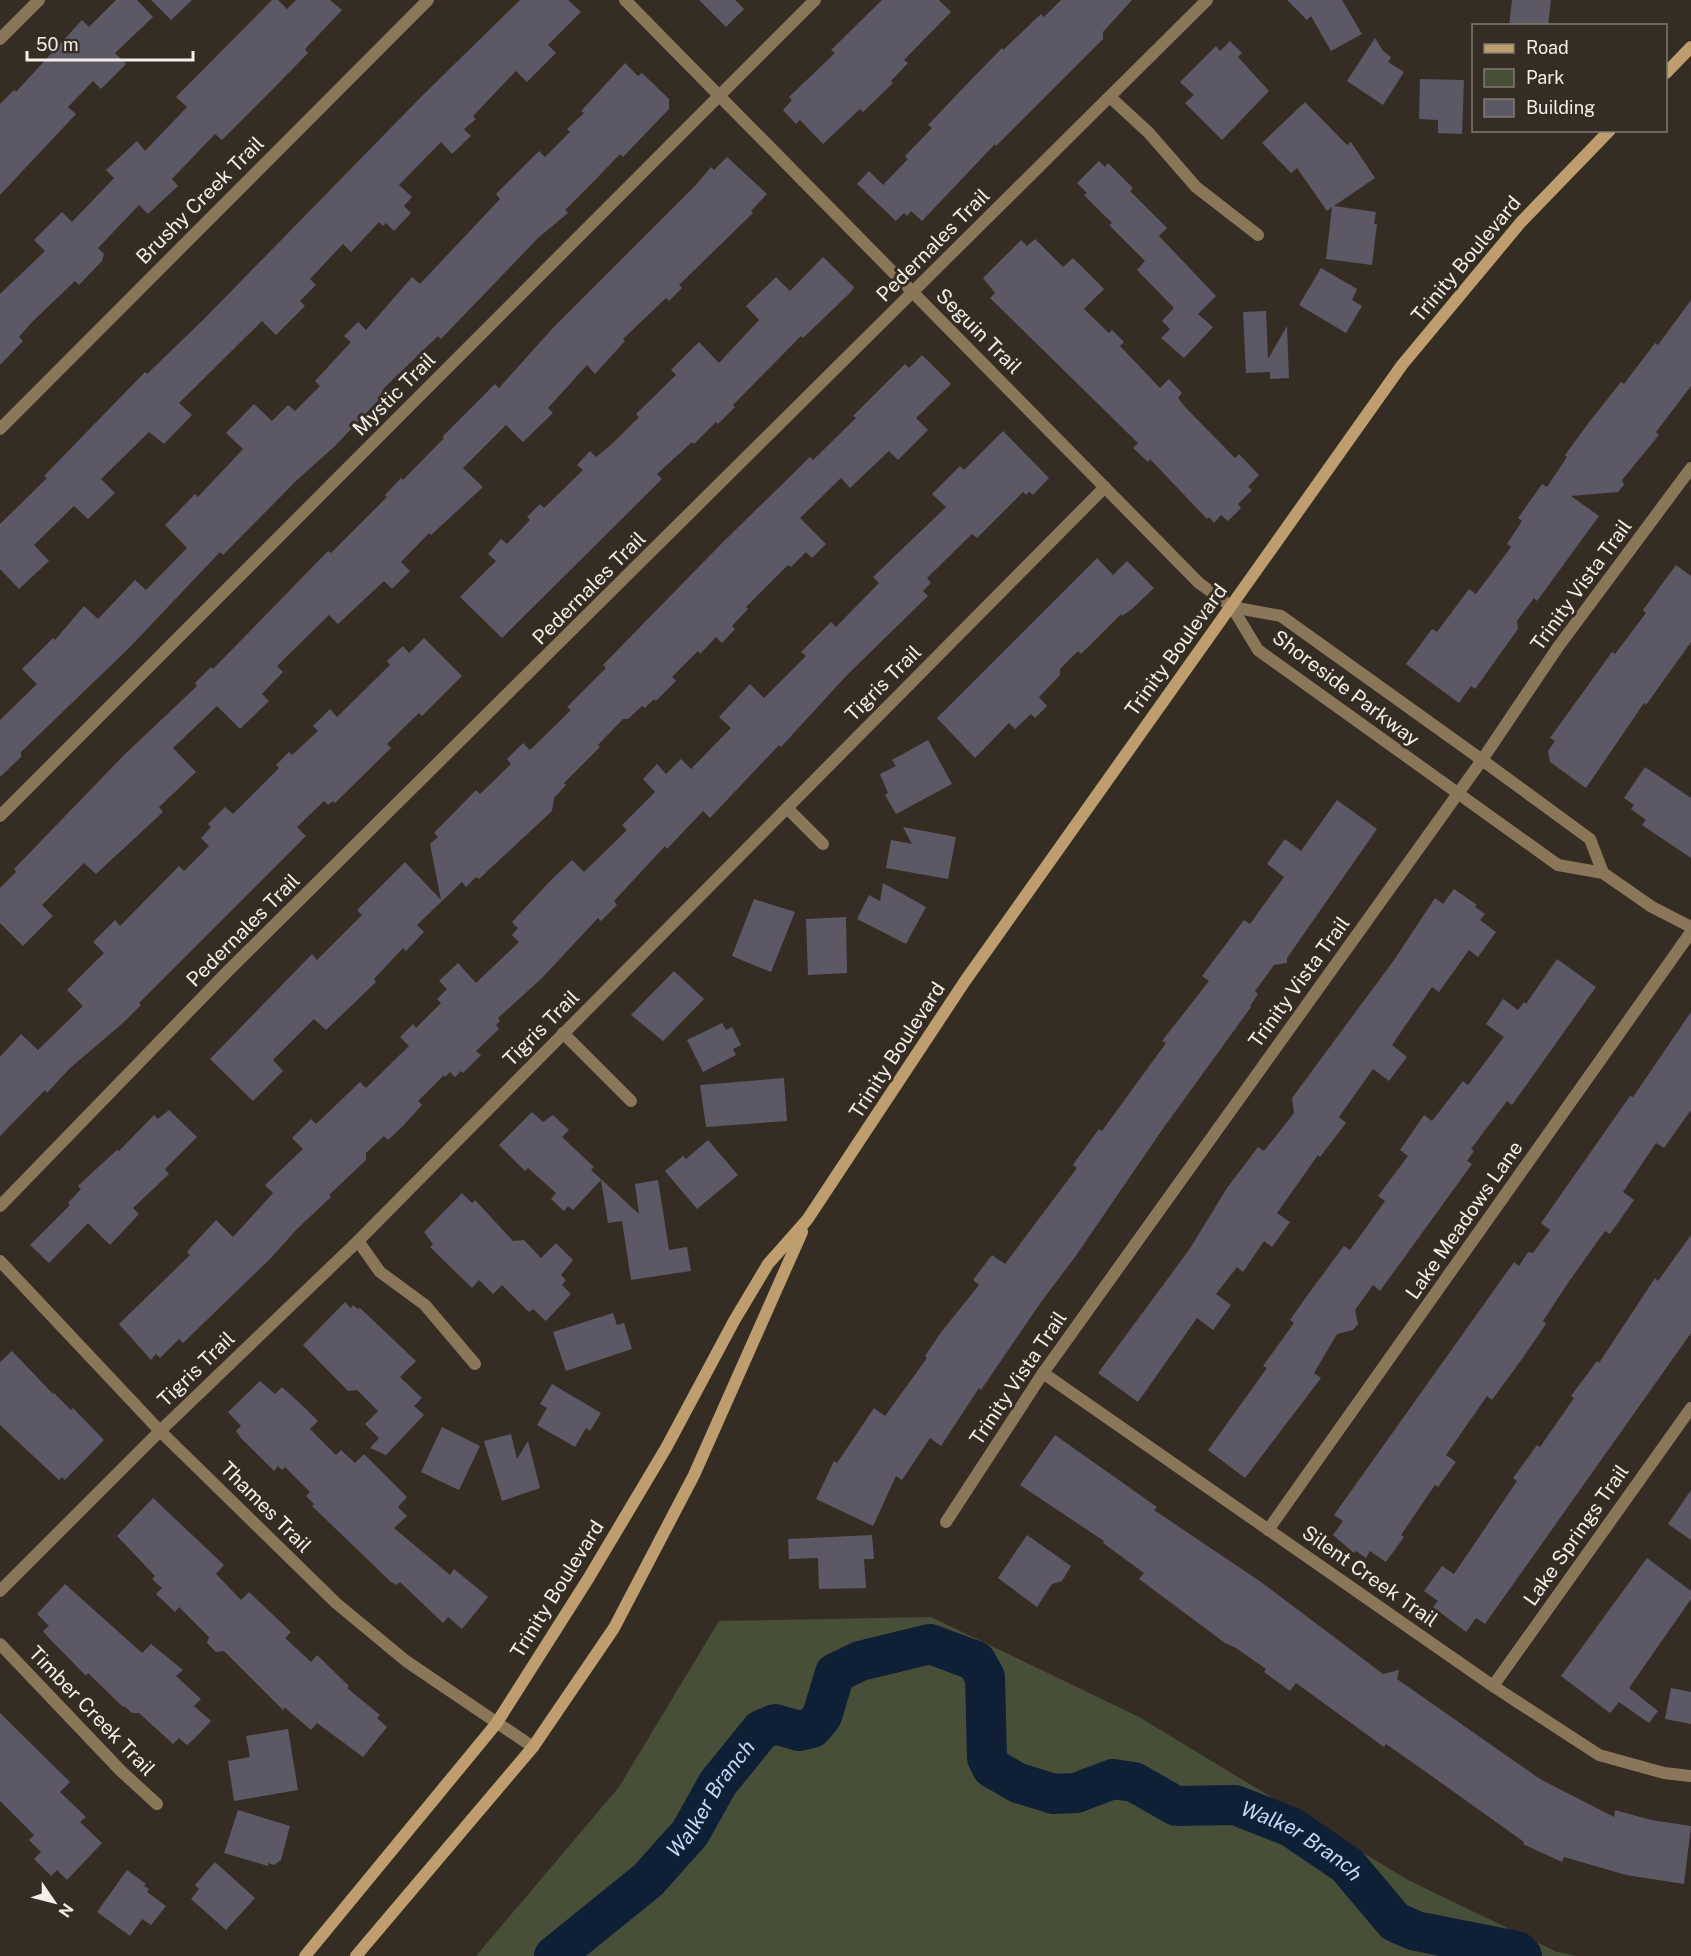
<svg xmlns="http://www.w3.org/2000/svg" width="1691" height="1956" font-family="'Public Sans',sans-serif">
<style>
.green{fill:#484f39}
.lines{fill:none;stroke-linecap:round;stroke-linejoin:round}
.river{stroke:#0f1f36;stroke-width:40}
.building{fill:#5d5865}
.minor{stroke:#8a7658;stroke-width:12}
.secondary{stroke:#be9e6e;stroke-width:12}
.labels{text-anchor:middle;stroke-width:6;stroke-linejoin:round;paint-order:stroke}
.street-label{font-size:20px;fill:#f4eee8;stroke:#352d23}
.water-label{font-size:21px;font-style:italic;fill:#c2d8f6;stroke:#352d23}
</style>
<rect width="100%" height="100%" fill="#352d23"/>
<path class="green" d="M931,1617l208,100 269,163 149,72 20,4h-1101l143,-169 100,-166z"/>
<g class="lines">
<path class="river" id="s1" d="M554,1956l94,-76 42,-47 28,-50 43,-53 14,-6 24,7 13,-3 10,-12 13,-43 25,-12 70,-17 46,17 9,16 2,81 5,10 26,15 36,11 22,-1 37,-14 21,3 42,24 59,-1 56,22 56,38 48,57 21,9 101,20 5,5"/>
</g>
<g class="building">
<path d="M116,0h21l16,17 -38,36 11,11 -25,25 -8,-8 -25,26 8,7 -76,81v-91l14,-14 2,2 66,-72 7,7z"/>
<path d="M151,0h41l-21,20z"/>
<path d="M272,0h6l9,9 9,-9h34l12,10 -37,39 3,4 -35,36 -51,51 -7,-6 -43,45 6,7 -30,28 -9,-9 -41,43 6,6 -2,7 -23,24 -4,-4 -43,41 -13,15 4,4 -23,24v-71l45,-43 -11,-11 28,-28 10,10 42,-44 -8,-8 31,-29 8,10 42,-44 -11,-10z"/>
<path d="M520,0h48l13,12 -33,33 8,8 -29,29 -11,-11 -43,45 3,3 -12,10 7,7 -19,18 -11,-12 -42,43 13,12 -8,9 7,7 -17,18 -8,-8 -3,3 -4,-4 -28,30 -8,-8 -33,35 6,6 -16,16 5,5 -29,29 -14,-14 -83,82 13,12 -28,29 -15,-12 -48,47 14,14 -27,26 -14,-13 -40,39 15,16 -30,28 -19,-20v-45l47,-46 -3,-2 101,-104 2,2 57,-55 218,-223z"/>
<path d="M699,0h36l9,9 -18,18z"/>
<path d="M882,0h57l12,12 -47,48 4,3 -17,18 2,2 -30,29 -3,-3 -37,35 -23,-24 -4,4 -13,-14 9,-10 -3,-3 46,-44 -4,-3z"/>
<path d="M1061,0h71l-29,32v7l-107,107 -1,-2 -73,77 -11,-10 -4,5 -3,-3 -8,8 -39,-37 12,-13 14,14 25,-26 -3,-3 27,-28 -4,-3 38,-40 36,-37 1,2 38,-36 3,3z"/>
<path d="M1287,0h55l20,34 -31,17 -20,-35 -4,4z"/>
<path d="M1512,0h39l-3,26h-39z"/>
<path d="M1375,38l8,13 8,6 -3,5 16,10 -21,33 -36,-24z"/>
<path d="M1230,41l12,12 -4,4 31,34 -47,49 -37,-37 9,-8 -14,-13 36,-36 4,5z"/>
<path d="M625,63l13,13 4,-3 27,26v10l-46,48 -3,-3 -23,24 -32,32 3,3 -30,25 -97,101 -3,-3 -55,53 3,3 -51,54 -38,34 -74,75 -3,-3 -90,95 -109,105v5l-21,20v-57l37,-36 -15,-15 31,-31 2,2 29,-34 14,13 37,-39 11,10 41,-42 -22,-23 30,-31 3,3 45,-48 -17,-16 28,-29 18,17 16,-16 7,6 25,-25 -5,-5 36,-39 -7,-6 14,-14 8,8 46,-53 8,7 80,-85 -4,-5 43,-43 6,6 25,-25 -3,-3 17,-16 -3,-2z"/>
<path d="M1420,79l44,1 -2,54 -24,-1v-13l-19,-1z"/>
<path d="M1305,102l42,43 4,-3 24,36 -41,28 42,6 -2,12h3l-5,41 -46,-6 6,-52 -5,4 -30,-43 -6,5 -29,-30z"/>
<path d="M727,157l40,37 -16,17 2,2 -74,72 3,3 -13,13 -3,-3 -43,41 2,2 -30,33 -8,-9 -39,43 5,5 -30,29 -17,-17 -43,43 20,19 -52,48 -2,-2 -28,29 9,9 -18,18 -8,-8 -46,43 -9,-9 -52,51 6,6 -21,22 7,7 -29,28 -23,-23 -44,42 23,24 -37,35 4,5 -67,62 -12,-11 -42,42 11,11 -30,30 -23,-23v-35l16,-16 -2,-3 110,-114 73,-69 -2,-3 16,-16 2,2 115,-118 3,2 56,-56 -2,-2 16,-17 2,2 41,-42 -2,-1 53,-53 4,4 52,-58 144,-144 16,-19 3,3z"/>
<path d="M1099,161l6,6 3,-4 25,25 -3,3 37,37 -8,8 57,60 -18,18 15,13 -29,31 -23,-20 9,-9 -8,-8 12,-13 -37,-38 8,-9 -36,-36 3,-2 -28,-28 3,-2 -10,-10z"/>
<path d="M1035,239l28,28 10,-9 31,31 -20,20 25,24 3,-3 12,12 -4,4 40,42 9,-9 13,14 -4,5 8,10 49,50 4,-4 20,21 -11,12 4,3 -14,14 3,4 -13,13 -7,-6 -7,8 -5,-6 -2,2 -57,-60 -2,3 -15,-14 5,-5 -148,-145 5,-5 -12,-15 38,-38 6,6z"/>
<path d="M823,257l31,30 -3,5 -48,46 -2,-2 -68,69 2,2 -17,17 -2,-2 -22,22 -2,-2 -35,32 5,5 -160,159 -42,-41 36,-36 -8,-7 13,-15 6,5 23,-24 -3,-3 13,-13 4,4 39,-38 -6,-5 13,-14 6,6 17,-14 26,-26 -3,-3 40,-39 -5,-5 28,-28 20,21 40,-43 -13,-14 30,-29 14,14z"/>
<path d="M1321,268l36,21 -5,11 10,6 -16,27 -47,-28z"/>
<path d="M1691,300v86l-35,46 3,3 -37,45 2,5 -6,7 -47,4 28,20 -62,85 -3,-3 -17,23 1,8 -43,60 -4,-3 -12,17 -53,-39 26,-35 5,3 32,-43 7,5 35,-47 -4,-3 15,-23 -4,-3 24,-34 5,3 20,-30 -2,-2 25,-34 31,-39 3,2 31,-41 3,2z"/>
<path d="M1266,311l2,48 19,-33 2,52 -19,1v-7l-24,1 -3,-61z"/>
<path d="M922,355l29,29 -35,34 12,12 -30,30 -9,-9 -39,37 -9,-10 -41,40 26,26 -14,14 -6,-6 -15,15 -3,-2 -42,42 2,2 -16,17 3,3 -13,14 -6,-6 -16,17 -2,-3 -26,26 4,4 -20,20 -2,-2 -9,9 -3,-2 -14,13h-5l-25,26 2,2 -36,36 2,2 -12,13 -2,13 -73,68 -3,-2 -10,10 -4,-5 -45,43 7,7 -18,19 -3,-3 -29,31 2,3 -50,48 -12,-11 -41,41 10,11 -30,30 -43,-42 102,-105 5,6 45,-45 -5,-5 48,-48 36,38 -11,-56 8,-7 -4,-4 42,-43 4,4 31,-30 -4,-5 16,-16 7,7 41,-40 -4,-3 39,-39 -3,-3 119,-122 88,-86 3,3 43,-42 -3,-2 52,-52 4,4z"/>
<path d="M1003,431l46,47 -16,17 -4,-3 -3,3 -3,-3 -46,46 -5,-4 -45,44 4,5 -8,8 5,5 -81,79 -66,72 -2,-2 -69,73 -7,-7 -36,38 -2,-3 -51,55 3,4 -16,16 -3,-3 -56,60 -44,40 2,3 -4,4 3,4 -23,22 5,4 -18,18 -2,-2 -6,6 -5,-5 -5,5 -1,-2 -26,26 4,4 -19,21 -15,14 -4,-4 -18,17v7l-37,35 2,2 -34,32 -26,29 -88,85 -4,-4 -19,19 -4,-4 -5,6 -32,-36 71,-69 -3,-3 3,-4 26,-28 17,17 40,-44 -8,-8 38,-36 -11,-11 19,-19 5,5 44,-42 6,6 43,-42 -9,-9 13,-13 3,4 25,-25 -4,-4 10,-10 -8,-8 19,-18 18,20 43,-41 -7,-7 6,-7 -6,-6 39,-42 21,-20 12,12 43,-42 -5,-5 33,-33 -12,-13 14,-15 9,10 15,-15 10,10 40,-41 -12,-11 31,-33 14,14 42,-42 -5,-4 30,-30 5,5 43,-44 -6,-6 73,-70 -14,-13 28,-28 4,4z"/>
<path d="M1097,558l16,17 14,-14 27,27 -22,21 -10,7 -1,-2 -40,40 -3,-3 -18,18v6l-21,22 8,9 -12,12 -4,-4 -16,15 -6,-6 -34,35 -38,-40z"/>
<path d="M1676,565l15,11v66l-45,63 -2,-2 -58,85 -36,-26 -2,-11 7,-10 -5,-3 62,-86 3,2 31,-41 -3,-3z"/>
<path d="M424,638l38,38 -40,40 -3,-3 -32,31 4,4 -56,55 -2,-2 -5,4 -4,-4 -27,26 9,9 -167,167 2,2 -17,17 -55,47 -22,24 -2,-3 -45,46v-79l21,-23 17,16 45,-44 -16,-16 37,-37 -11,-11 22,-22 5,6 59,-60 5,5 25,-25 -8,-8 10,-11 -3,-3 17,-17 8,7 46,-46 -3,-3 13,-13 3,3 26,-24 -5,-5 17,-17 7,8 53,-52 -3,-4 16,-15 6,7z"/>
<path d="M928,740l24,44 -56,30 -11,-19 3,-2 -8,-19 16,-8 -4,-6z"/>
<path d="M1645,767l46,31v60l-49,-33 4,-5 -15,-11 3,-4 -10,-7z"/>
<path d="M1337,800l40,29 -90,129v5l-13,2 -19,26 3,3 -8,12 1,1 -89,123 -87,127 -34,45 -60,88 -2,-2 -38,58 -11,-8 -28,42 -6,-4 -23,50 -57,-27 18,-38 3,2 37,-55 11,8 42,-58 -2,-2 17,-25 37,-46 -6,-5 19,-25 13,9 72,-96 -4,-3 4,-6 22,-30 3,2 64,-88 -4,-2 47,-60 -7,-5 42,-56 6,4 34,-47 -17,-13 18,-25 16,12z"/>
<path d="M903,827l53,10 -8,42 -62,-11 5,-28 21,4z"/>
<path d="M883,883l43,24 -20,37 -49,-25 12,-24 11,6z"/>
<path d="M1454,889l23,16 -2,2 10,7 -5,6 16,12 -18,25 -9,-7 -30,42 -7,-5 -40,58 15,12 -18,24 -16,-12 -34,48 7,6 -26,34 -2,-2 -41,58 13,9 -18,25 -8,-6 -21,31 -6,-5 -21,27 15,11 -18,25 -16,-12 -59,84 -40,-29 91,-123 38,-62 31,-41 6,4 30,-38 -2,-15 102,-138 41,-62 8,6z"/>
<path d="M754,899l41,13 -24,60 -39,-16z"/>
<path d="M846,917l1,56 -39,2 -2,-56z"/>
<path d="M1557,959l39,28 -84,118 -5,-4 -36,48 3,2 -7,10 5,3 -92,127 -7,-6 -18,25 3,14 -5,6 -16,4 -23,39 7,5 -76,100 -37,-28 59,-82 -4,-2 31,-43 -4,-3 19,-27 35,-47 6,4 35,-49 -7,-5 30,-40 -8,-6 24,-35 8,6 31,-40 5,4 36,-48 -18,-13 17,-25 15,11 6,-8 2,2z"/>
<path d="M674,971l30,28 -41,42 -32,-26z"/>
<path d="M1691,1012v98l-27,38 -8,-5 -33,49 11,8 -24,34 -5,-3 -35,49 -27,41 3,3 -24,35 -30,41 -5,-4 -41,59 10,7 -18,25 -3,-2 -34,50 3,2 -18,25 -16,-11 -4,7 -10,-7 -2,2 -21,-18 10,-14 -9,-6 180,-253 5,4 9,-14 5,1 17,-23 -9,-7 89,-127 3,1z"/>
<path d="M722,1023l4,7 6,-3 9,18 -8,4 3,6 -33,17 -16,-32z"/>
<path d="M784,1078l3,43 -81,6 -6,-42z"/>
<path d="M169,1110l28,27 -32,32 4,5 -36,34 6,6 -29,31 -22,-22 -39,40 -19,-18 40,-40 -2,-2 13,-14 -3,-3 17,-16 22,-20 2,1 35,-36 4,4z"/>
<path d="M532,1112l11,10 10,-7 16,15 -7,7 32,30 -3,3 48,44 -4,-30 23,-4 11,70 18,-3 4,24 -60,9 -9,-59 -14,2 -7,-43 -28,30 -5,-4 -4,5 -13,-12 5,-6 -28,-25 -3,3 -26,-26z"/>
<path d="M708,1140l30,35 -41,34 -32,-38 18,-15 3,3z"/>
<path d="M462,1193l10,10 3,-3 38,41 11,-1 17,18 15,-15 17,17 -12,15 5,5 -4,5 9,9 -25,27 -13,-12 -4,3 -27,-27 -9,9 -14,-14 -7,8 -42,-41 3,-3 -9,-12z"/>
<path d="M1691,1235v98l-206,291 -9,-6 -10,14 -33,-25 5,-6 -14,-10 18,-25 12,8 63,-93 -4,-3 24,-33 3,2 34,-49 -3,-2 26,-35 2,2 56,-85 3,3z"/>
<path d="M345,1302l6,6 2,-3 5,4 2,-1 56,53 -16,16 22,21 -8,8 10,9 -38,40 -16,-7 9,-10 -14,-14 13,-13 -21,-21 -9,1 -45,-46z"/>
<path d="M613,1313l4,12 7,-2 8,26 -66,22 -13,-39z"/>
<path d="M12,1351l41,43 1,-1 17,17 2,-2 31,32 -39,40 -3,-3 -3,3 -59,-55v-63z"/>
<path d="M260,1381l15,13 7,-7 23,21 13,13 -8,8 26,26 5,-5 14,13 9,-9 43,43 -9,10 9,9 -13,12 56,47 4,-6 34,28 -26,32 -14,-12 -5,6 -43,-41 -3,3 -6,-3 -79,-76 2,-2 -8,-8 4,-4 -25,-25 -3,3 -4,-4 -4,5 -33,-33 -5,-7 5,-5 -13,-14z"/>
<path d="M552,1384l49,29 -11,18 -4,-3 -11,19 -38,-22 10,-17 -7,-4z"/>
<path d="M442,1427l38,19 -21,44 -38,-18z"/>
<path d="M511,1434l6,25 11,-18 12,47 -38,13 -18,-60z"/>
<path d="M1055,1435l102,72 -3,3 107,72 122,92 16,-4 -2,9 143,100 74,38 1,-7 36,10 40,6 -7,58 -58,-9 -62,-18 -2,5 -39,-18 1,-2 -105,-75 -33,-23 -2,3 -88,-64 -6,8 -26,-19 2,-3 -30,-21 -11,-5 -86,-64 5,-6 -41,-30 1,-2 -84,-56z"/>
<path d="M1691,1490v50l-23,-16z"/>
<path d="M153,1498l71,67 -8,9 25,26 8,-8 42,40 -6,6 26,24 6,-7 32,31 -2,2 33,27 -3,3 10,9 -24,30 -46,-34 -6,7 -27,-23v4l-60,-60 -8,1 -9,-9 2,-6 -30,-30 -4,5 -19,-18 6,-6 -10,-9 3,-3 -38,-40z"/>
<path d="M872,1535l2,24h-10l2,29 -47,1 -1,-31 -29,1 -1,-20z"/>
<path d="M1027,1535l44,31 -9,15 -10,3 -15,23 -39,-29z"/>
<path d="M1647,1558l44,33v8l-62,89 29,23 -9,12 -30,-21 -9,11 -49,-37z"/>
<path d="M65,1584l77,69 9,-9 32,26 -7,6 25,23 -7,7 17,15 -18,19 -6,5 -8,-7 -6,6 -34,-31h-7l-8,-7 -1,1 -35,-34 -2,3 -38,-39 -5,-6 6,-5 -12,-12z"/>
<path d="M1671,1688l20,4v32l-26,-5z"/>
<path d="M0,1713l70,69 -10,10 26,25 -6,5 22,21 -35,37 -10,-10 -6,6 -17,-17 7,-7 -12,-12 5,-5 -34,-34z"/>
<path d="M288,1729l10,61 -64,11 -6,-40 22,-4 -4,-21z"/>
<path d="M238,1810l52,16 -9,34 -7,5 -6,-2v3l-44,-13z"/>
<path d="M215,1862l40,36 -29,32 -35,-31 8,-10 -4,-4z"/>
<path d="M127,1870l19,14 -2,2 5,3 -2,3 19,14 -15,19 -9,-6 -12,17 -33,-24z"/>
</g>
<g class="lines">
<g class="minor">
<path d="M625,0l574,583 33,24 26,43 300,215 45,8 49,34 39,20"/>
<path d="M0,39l39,-39"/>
<path d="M1110,97l39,36 47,54 62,48"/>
<path d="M0,429l428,-429"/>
<path d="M1232,607l49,9 201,144 108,79 13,34"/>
<path d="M787,808l36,36"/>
<path d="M0,816l815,-816"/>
<path d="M563,1033l68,68"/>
<path d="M0,1206l228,-235 979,-971"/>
<path d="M358,1241l22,31 45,33 50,59"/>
<path d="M0,1261l160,170 176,172 70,58 127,86"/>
<path d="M1043,1373l450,313 106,69 65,18 27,3"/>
<path d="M946,1522l97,-149 439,-613 76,-113 133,-179"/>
<path d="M1268,1530l423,-598"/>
<path d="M0,1591l160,-160 198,-190 747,-754"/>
<path d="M0,1644l121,127 36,33"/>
<path d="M1493,1686l198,-278"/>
</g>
<g class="secondary">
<path d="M1666,73l25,-26"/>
<path d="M305,1956l191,-232 92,-145 78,-131 68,-127 34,-57 39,-44 158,-239 437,-616 119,-143 89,-92"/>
<path d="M356,1956l177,-209 81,-119 80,-153 108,-243"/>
</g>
</g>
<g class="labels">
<g class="street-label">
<text transform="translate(200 200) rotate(-45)" y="7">Brushy Creek Trail</text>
<text transform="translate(933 245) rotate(-45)" y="7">Pedernales Trail</text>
<text transform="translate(1466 259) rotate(-50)" y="7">Trinity Boulevard</text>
<text transform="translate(979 331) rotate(45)" y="7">Seguin Trail</text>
<text transform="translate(394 394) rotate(-45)" y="7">Mystic Trail</text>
<text transform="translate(1581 585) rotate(-54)" y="7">Trinity Vista Trail</text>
<text transform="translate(589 588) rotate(-45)" y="7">Pedernales Trail</text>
<text transform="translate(1176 650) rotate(-54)" y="7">Trinity Boulevard</text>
<text transform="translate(883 683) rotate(-45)" y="7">Tigris Trail</text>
<text transform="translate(1346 688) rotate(37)" y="7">Shoreside Parkway</text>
<text transform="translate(243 930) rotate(-45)" y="7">Pedernales Trail</text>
<text transform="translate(1299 982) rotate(-54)" y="7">Trinity Vista Trail</text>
<text transform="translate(541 1028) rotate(-45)" y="7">Tigris Trail</text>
<text transform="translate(897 1050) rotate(-57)" y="7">Trinity Boulevard</text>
<text transform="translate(1464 1220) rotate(-55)" y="7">Lake Meadows Lane</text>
<text transform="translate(196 1369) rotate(-44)" y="7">Tigris Trail</text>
<text transform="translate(1018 1378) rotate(-56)" y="7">Trinity Vista Trail</text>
<text transform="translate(266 1507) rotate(45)" y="7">Thames Trail</text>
<text transform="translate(1576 1535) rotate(-55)" y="7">Lake Springs Trail</text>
<text transform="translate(1370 1576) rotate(35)" y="7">Silent Creek Trail</text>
<text transform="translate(557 1589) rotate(-58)" y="7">Trinity Boulevard</text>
<text transform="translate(92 1711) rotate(46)" y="7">Timber Creek Trail</text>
</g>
<g class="water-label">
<text dy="7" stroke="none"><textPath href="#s1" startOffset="224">Walker Branch</textPath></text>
<text dy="7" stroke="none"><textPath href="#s1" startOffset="1017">Walker Branch</textPath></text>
</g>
</g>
<rect x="1472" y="24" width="195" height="108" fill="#352d23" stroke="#817a72" stroke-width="1.5"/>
<rect x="1484" y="44" width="30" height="9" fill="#be9e6e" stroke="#817a72" stroke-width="1.5"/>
<text x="1526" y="54" font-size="18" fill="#f4eee8">Road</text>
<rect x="1484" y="69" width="30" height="18" fill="#484f39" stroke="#817a72" stroke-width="1.5"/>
<text x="1526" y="84" font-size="18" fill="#f4eee8">Park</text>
<rect x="1484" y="99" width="30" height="18" fill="#5d5865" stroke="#817a72" stroke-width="1.5"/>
<text x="1526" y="114" font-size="18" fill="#f4eee8">Building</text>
<g transform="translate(54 1902) rotate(125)" stroke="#352d23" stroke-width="4.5" paint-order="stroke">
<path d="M0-4.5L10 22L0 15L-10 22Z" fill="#f4eee8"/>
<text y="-9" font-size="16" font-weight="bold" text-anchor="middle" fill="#f4eee8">N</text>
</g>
<path d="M27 51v9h166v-9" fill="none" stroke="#f4eee8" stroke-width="3"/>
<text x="36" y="51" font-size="18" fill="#f4eee8" stroke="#352d23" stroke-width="4.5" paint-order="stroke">50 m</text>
</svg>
